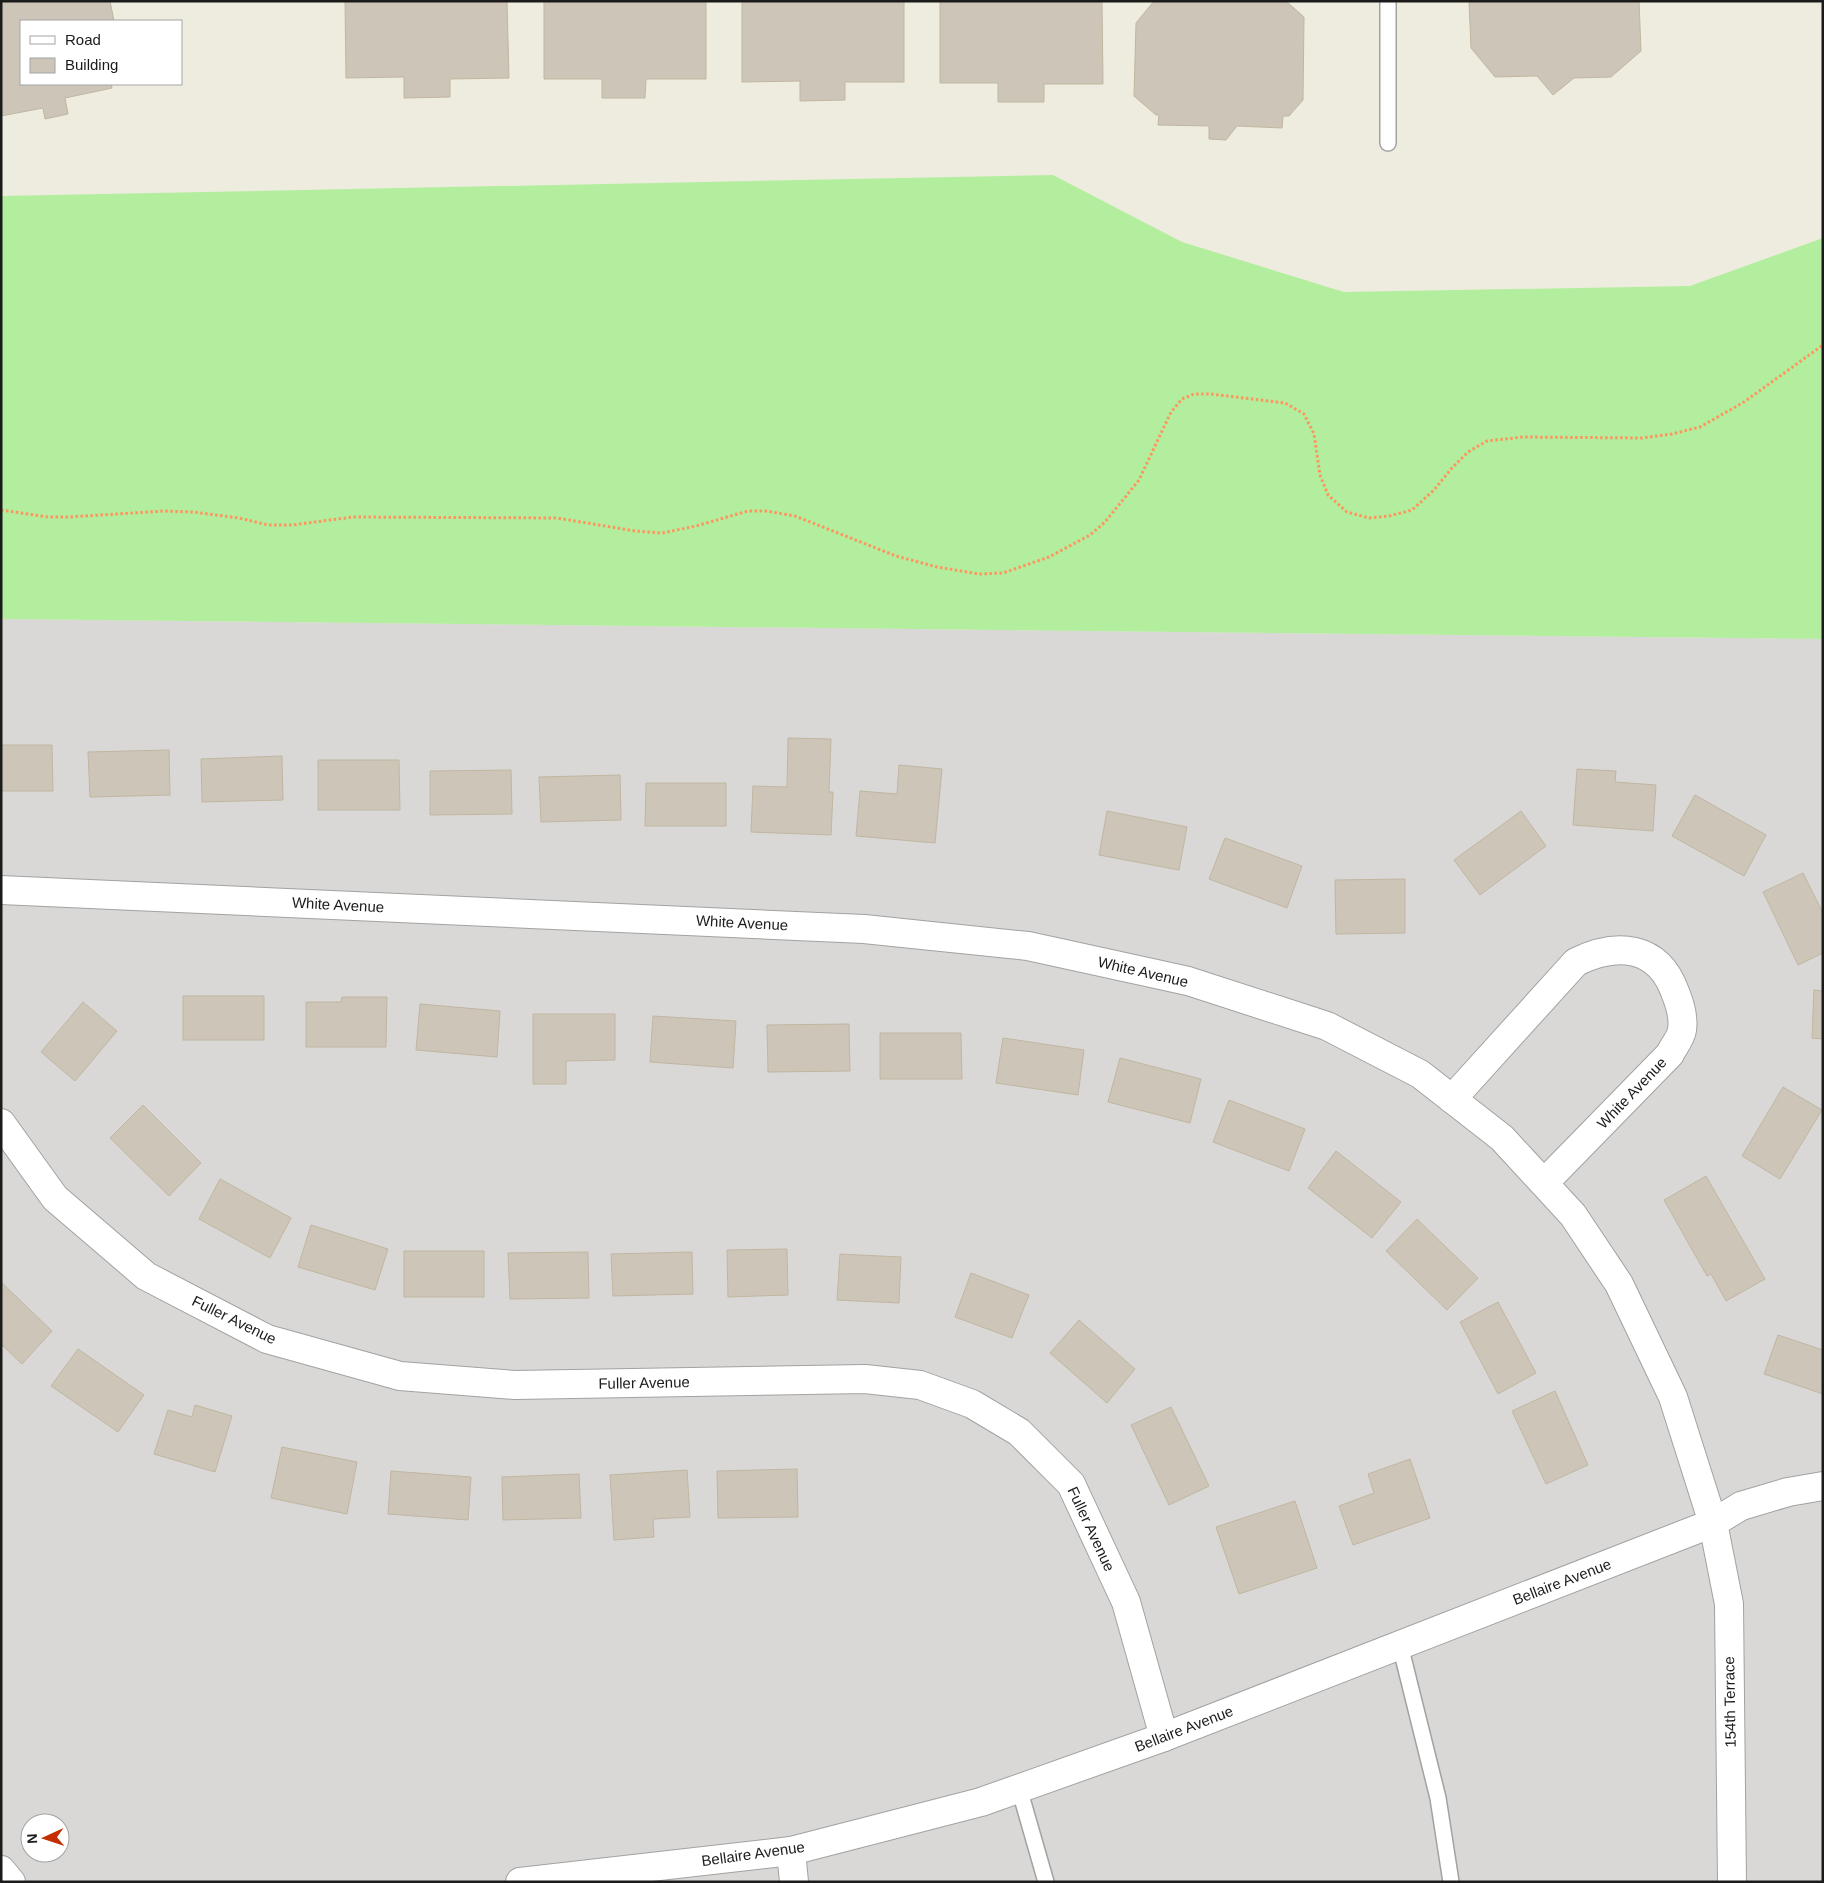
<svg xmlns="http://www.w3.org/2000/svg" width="1824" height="1883" font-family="Helvetica,sans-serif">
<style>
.residential{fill:#d9d8d7;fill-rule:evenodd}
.grass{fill:#b2ee9e}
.building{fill:#cdc6b8;stroke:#c0b6a0}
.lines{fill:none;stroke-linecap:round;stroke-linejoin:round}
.service-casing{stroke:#a2a2a2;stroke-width:18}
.minor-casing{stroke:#a2a2a2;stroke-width:30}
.path{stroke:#ff955e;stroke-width:3;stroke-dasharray:2.5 2.5;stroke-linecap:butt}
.service{stroke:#fff;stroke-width:15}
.minor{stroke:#fff;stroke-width:28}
.labels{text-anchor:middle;stroke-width:4.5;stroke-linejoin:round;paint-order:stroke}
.street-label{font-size:15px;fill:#1b1b1b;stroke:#fff}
</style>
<rect width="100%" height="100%" fill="#eeecdf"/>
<path class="residential" d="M1,619l1822,20v1243h-1822zM30,1823h30v30h-30z"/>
<path class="grass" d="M1053,175l129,67 162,50 346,-6 133,-48v401l-1822,-20v-423z"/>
<g class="building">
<path d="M1,1h109l4,20h-93v63h90l1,4 -47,10 3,16 -23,5 -2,-11 -42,8z"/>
<path d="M345,1h162l2,77 -59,1v18l-46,1v-21l-58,1z"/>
<path d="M544,1h162v78h-60l-1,19h-43v-19h-58z"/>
<path d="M742,1h162v81h-59v18l-45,1v-20l-58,1z"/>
<path d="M940,1h162l1,83h-59v18h-46v-19h-58z"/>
<path d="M1154,1h132l18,16 -1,83 -14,16h-6l-1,12 -45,-2 -11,14 -17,-1v-13l-51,-1 1,-10h-3l-22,-19 2,-73z"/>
<path d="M1469,1h170l2,50 -30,26 -37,1 -21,17 -16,-19 -42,1 -24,-29z"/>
<path d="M788,738l43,1 -2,53h4l-2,43 -80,-3 2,-46 34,1z"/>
<path d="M1,745h51l1,46h-52z"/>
<path d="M169,750l1,45 -80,2 -2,-45z"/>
<path d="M282,756l1,44 -81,2 -1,-43z"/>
<path d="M318,760h81l1,50h-82z"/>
<path d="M899,765l43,4 -7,74 -79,-7 4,-45 37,3z"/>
<path d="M1577,769l39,2 -1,11 41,3 -3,46 -80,-6z"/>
<path d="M511,770l1,44 -82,1v-44z"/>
<path d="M620,775l1,45 -80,2 -2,-45z"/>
<path d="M646,783h80v43h-81z"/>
<path d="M1695,795l71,40 -22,41 -72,-40z"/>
<path d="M1107,811l80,16 -8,43 -80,-15z"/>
<path d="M1521,811l25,35 -66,49 -26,-35z"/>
<path d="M1225,838l77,28 -15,42 -78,-29z"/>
<path d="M1803,873l20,40v40l-25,12 -35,-73z"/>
<path d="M1405,879v54l-69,1 -1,-54z"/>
<path d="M1814,990l9,1v48l-11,-1z"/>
<rect x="183" y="996" width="81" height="44"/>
<path d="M342,997h45l-1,50h-80v-45h35z"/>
<path d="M83,1002l34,29 -42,50 -34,-29z"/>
<path d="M420,1004l80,7 -3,46 -81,-7z"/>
<path d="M533,1014h82v46l-49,1v23h-33z"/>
<path d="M653,1016l83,5 -3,47 -83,-6z"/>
<path d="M849,1024l1,47 -82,1 -1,-47z"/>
<path d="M880,1033h81l1,46h-82z"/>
<path d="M1003,1038l81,12 -6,45 -82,-12z"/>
<path d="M1120,1058l81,21 -11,44 -82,-21z"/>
<path d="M1783,1087l39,23 -42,69 -38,-23z"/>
<path d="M1229,1100l76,29 -16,42 -76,-29z"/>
<path d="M143,1105l58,58 -32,33 -59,-58z"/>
<path d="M1336,1151l65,51 -29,36 -64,-50z"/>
<path d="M1706,1176l59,103 -39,22 -15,-27 -4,2 -43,-76z"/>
<path d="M220,1179l71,39 -21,40 -71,-39z"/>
<path d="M1417,1219l61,59 -31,32 -61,-59z"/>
<path d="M311,1225l77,24 -13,41 -77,-23z"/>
<path d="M787,1249l1,46 -60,2 -1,-47z"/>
<rect x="404" y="1251" width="80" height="46"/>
<path d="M588,1252l1,46 -79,1 -2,-46z"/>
<path d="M692,1252l1,42 -80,2 -2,-42z"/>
<path d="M840,1254l61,3 -2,46 -62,-3z"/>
<path d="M971,1273l58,22 -17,43 -57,-21z"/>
<path d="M1,1282l51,49 -30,33 -21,-20z"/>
<path d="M1498,1302l38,71 -38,21 -38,-72z"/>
<path d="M1079,1320l56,49 -28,34 -57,-50z"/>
<path d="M1778,1335l45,15v44l-59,-20z"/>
<path d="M78,1349l66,46 -26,37 -67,-46z"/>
<path d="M1555,1391l33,74 -42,19 -34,-73z"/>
<path d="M195,1405l37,11 -17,56 -61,-18 14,-44 24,7z"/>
<path d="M1171,1407l38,79 -40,19 -38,-80z"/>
<path d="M282,1447l75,15 -10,52 -76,-16z"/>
<path d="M1410,1459l20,59 -77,27 -14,-39 35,-13 -6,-19z"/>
<path d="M797,1469l1,48 -80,1 -1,-47z"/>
<path d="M687,1470l3,47 -37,2 1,18 -40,3 -4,-65z"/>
<path d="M391,1471l80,6 -3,43 -80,-6z"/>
<path d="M579,1474l2,44 -78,2 -1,-43z"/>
<path d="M1295,1501l22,67 -78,26 -23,-67z"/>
</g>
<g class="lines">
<g class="service-casing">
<g id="service">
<path d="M1388,143v-142"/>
<path d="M1400,1645l38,153 13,84"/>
<path d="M1019,1788l27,94"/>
</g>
</g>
<g class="minor-casing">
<g id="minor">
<path d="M1,890l863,39 164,17 160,35 139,45 93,48 82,64 71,77 46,69 54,113 40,126 16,81 3,278"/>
<path d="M1452,1099l124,-137c41,-20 82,-17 99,30 5,12 9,25 7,38 -1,8 -9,17 -12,24l-126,129"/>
<path d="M1,1123l54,75 91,78 121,63 133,37 115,9 350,-6 55,6 52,19 47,28 52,52 55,118 38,135"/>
<path d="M791,1851l3,31"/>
<path d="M1,1870l10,12"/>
<path d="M520,1882l271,-31 190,-49 183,-65 549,-214 28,-17 47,-14 35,-6"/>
</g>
</g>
<path class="path" d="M1,510l47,7h21l95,-6 29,1 46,6 29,7h24l61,-8 204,1 78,13 27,2 34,-7 52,-15h18l29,5 101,40 41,11 42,7 24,-1 46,-16 41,-22 15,-13 34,-42 32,-68 11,-13 12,-5h17l74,9 19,11 10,20 6,41 8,20 19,17 22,6 20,-2 23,-6 22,-20 17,-21 17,-17 19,-11 36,-4 119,1 30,-4 28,-7 44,-25 79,-57"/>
<use href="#service" class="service"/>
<use href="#minor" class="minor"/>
</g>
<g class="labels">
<g class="street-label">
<text transform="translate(338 905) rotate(3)" y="5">White Avenue</text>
<text transform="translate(742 923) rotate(3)" y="5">White Avenue</text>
<text transform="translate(1143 972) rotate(13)" y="5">White Avenue</text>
<text transform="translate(1632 1093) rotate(-46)" y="5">White Avenue</text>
<text transform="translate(234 1320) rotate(26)" y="5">Fuller Avenue</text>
<text transform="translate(644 1383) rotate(-1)" y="5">Fuller Avenue</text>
<text transform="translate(1091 1529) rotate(65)" y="5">Fuller Avenue</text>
<text transform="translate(1562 1582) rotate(-21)" y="5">Bellaire Avenue</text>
<text transform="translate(1730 1702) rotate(-91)" y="5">154th Terrace</text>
<text transform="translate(1184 1729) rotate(-21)" y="5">Bellaire Avenue</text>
<text transform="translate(753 1854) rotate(-8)" y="5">Bellaire Avenue</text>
</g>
</g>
<rect width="1824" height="1883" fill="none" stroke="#1b1b1b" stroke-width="5"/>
<rect x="20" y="20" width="162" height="65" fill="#ffffff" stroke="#a4a4a4"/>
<rect x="30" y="36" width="25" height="8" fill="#ffffff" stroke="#a4a4a4"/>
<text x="65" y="45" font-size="15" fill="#1b1b1b">Road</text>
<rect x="30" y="58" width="25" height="15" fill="#cdc6b8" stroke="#a4a4a4"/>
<text x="65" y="70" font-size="15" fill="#1b1b1b">Building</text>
<g transform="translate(45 1838) rotate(267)"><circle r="24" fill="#ffffff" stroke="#a4a4a4"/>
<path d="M0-4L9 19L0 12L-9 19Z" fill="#c52f00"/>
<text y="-8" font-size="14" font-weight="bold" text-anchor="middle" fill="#1b1b1b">N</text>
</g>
</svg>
